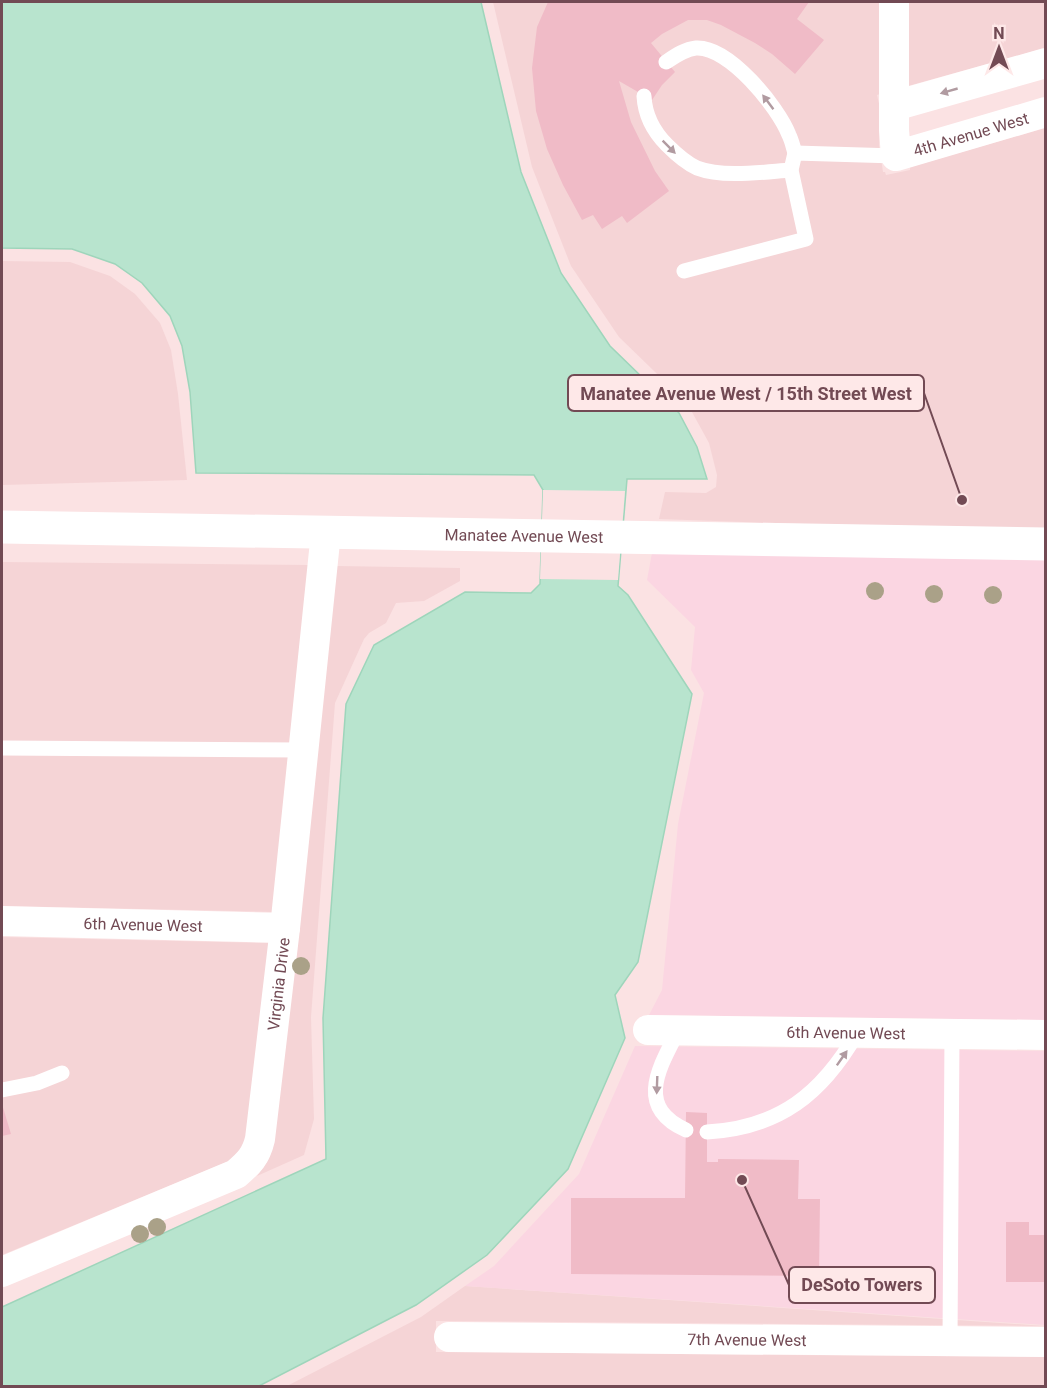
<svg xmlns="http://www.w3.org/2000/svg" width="1047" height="1388" font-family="Roboto,sans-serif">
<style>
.residential{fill:#f5d4d6}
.commercial{fill:#fbd6e2}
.water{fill:#b8e4ce;stroke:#9ed5bb;stroke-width:1.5}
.pier{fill:#fbe2e3}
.building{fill:#f0bbc7}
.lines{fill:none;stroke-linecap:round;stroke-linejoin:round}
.service{stroke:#fff;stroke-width:15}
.minor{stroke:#fff;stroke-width:30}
.secondary{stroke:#fff;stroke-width:33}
.tree{fill:#aaa188}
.oneway{fill:#b19ba1}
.labels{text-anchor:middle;stroke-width:4.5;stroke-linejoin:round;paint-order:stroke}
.street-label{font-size:16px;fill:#724a54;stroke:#fee8e8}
.leader{fill:none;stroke:#724a54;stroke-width:2}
.callout-dot{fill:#724a54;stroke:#fee8e8;stroke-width:2}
.callout{fill:#fee8e8;stroke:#724a54;stroke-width:2}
.callout-label{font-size:18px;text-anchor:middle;font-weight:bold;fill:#724a54}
</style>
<rect width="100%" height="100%" fill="#fbe2e3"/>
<g class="residential">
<path d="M493,2h388l-1,92 -3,1 3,13 -1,37 4,27h2l1,3 24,-5v-3l135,-39v401l-213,-4 -173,-6 6,-27 41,1 10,-6 1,-12 -8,-32 -22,-40 -68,-66 -48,-71 -39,-99z"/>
<path d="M908,2h137v46l-137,38z"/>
<path d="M2,261l68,1 40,14 25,18 25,29 11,27 7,44 9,86 -185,5z"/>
<path d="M2,562l307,3 -36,347 -271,-6z"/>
<path d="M337,566l123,2v13l-36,20 -28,2 -10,20 -17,10 -5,6 -29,64 -24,314 3,102 -10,36 -47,21 12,-17 5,-18z"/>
<path d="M2,937l267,6 -22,193 -6,15 -12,10 -227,94z"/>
<path d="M465,1286l580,40 -609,-5v31l609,5v29h-758l134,-69z"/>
</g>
<g class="commercial">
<path d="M652,553l393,7v460l-396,-5 13,-25 16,-166 26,-131 -13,-23 4,-43 -48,-47z"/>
<path d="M635,1046l410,5v274l-580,-39 29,-20 85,-92z"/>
</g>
<path class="water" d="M2,2h479l40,170 40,101 49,73 69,67 18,34 10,32h-80l-9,107 10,9 64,99 -54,268 -23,33 10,43 -57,131 -81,86 -71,50 -157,81h-257v-79l324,-148 -3,-141 23,-314 28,-59 91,-53 66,1 9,-9 3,-94 -9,-15 -338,-2 -6,-81 -8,-46 -12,-30 -28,-33 -27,-19 -43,-15 -70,-1z"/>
<path class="pier" d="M543,490l82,1 -7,89 -78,-1z"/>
<g class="building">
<path d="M548,2h261l-12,17 27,21 -29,34 -23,-20 -17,-11 -34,-18 -14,-5h-19l-26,14 -11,9 24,29 -13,13 -10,15 -33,-19 12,41 24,49 14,20 -42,32 -5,-7 -20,13 -9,-14 -11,5 -19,-35 -16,-36 -11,-38 -4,-43 5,-41z"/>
<path d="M2,1104l9,30 -9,2z"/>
<path d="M686,1112l21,1v49h11v-3l81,1 -1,39h22l-1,77 -248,-2v-76h114z"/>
<path d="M1006,1222h23v13h17v47h-40z"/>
</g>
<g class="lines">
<g class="service">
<path d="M666,62c9,-6 19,-13 30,-14 33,-2 82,59 93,87 3,6 4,12 6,18"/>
<path d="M644,96c1,20 9,35 23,49 9,9 19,18 30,23 26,10 66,4 94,2"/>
<path d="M684,271l122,-32 -15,-69 4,-17 101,3"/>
<path d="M2,748l302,2"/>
<path d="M678,1031c-19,37 -43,76 8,99"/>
<path d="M2,1090l35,-7 25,-10"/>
<path d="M707,1132c72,-4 115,-38 150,-99"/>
<path d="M950,1341l2,-307"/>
</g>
<g class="minor">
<path id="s1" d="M894,2v128l2,26 150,-44"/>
<path d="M894,106l152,-43"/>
<path id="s2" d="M2,921l283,7"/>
<path id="s3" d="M648,1030l398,5"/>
<path id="s4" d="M2,1272l234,-98c13,-11 20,-18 24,-35l25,-211 41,-396"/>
<path id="s5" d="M449,1337l597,5"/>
</g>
<path class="secondary" id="s6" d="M2,527l1044,17"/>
</g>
<g class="tree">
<circle cx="875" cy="591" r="9"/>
<circle cx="934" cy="594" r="9"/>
<circle cx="993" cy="595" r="9"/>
<circle cx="301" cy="966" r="9"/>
<circle cx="157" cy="1227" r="9"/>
<circle cx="140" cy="1234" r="9"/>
</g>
<defs><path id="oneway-solid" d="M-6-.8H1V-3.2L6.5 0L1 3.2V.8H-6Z" transform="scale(1.5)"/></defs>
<g class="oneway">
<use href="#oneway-solid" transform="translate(949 91) rotate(164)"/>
<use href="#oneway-solid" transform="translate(768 102) rotate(-127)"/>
<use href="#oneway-solid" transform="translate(669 147) rotate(45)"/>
<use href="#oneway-solid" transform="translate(842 1058) rotate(-55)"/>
<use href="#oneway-solid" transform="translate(657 1085) rotate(92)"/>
</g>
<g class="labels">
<g class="street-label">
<text dy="6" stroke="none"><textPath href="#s1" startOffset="232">4th Avenue West</textPath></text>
<text dy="6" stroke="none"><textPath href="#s6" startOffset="522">Manatee Avenue West</textPath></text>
<text dy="6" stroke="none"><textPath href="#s2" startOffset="141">6th Avenue West</textPath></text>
<text dy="6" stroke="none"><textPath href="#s4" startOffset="453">Virginia Drive</textPath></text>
<text dy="6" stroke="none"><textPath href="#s3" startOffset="198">6th Avenue West</textPath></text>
<text dy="6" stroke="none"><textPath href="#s5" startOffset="298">7th Avenue West</textPath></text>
</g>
</g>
<path class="leader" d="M962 500L924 393M742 1180L789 1285"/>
<g class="callout-dot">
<circle cx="962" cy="500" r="6"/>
<circle cx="742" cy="1180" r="6"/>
</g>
<g class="callout">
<rect x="568" y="375" width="356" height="36" rx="6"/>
<rect x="789" y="1267" width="146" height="36" rx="6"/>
</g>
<g class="callout-label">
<text x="746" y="400">Manatee Avenue West / 15th Street West</text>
<text x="862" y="1291">DeSoto Towers</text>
</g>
<rect width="1047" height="1388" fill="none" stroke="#724a54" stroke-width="6"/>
<g transform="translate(999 48)" stroke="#fee8e8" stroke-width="4.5" paint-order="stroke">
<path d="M0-4.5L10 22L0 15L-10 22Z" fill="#724a54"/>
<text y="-9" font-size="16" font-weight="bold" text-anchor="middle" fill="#724a54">N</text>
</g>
</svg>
